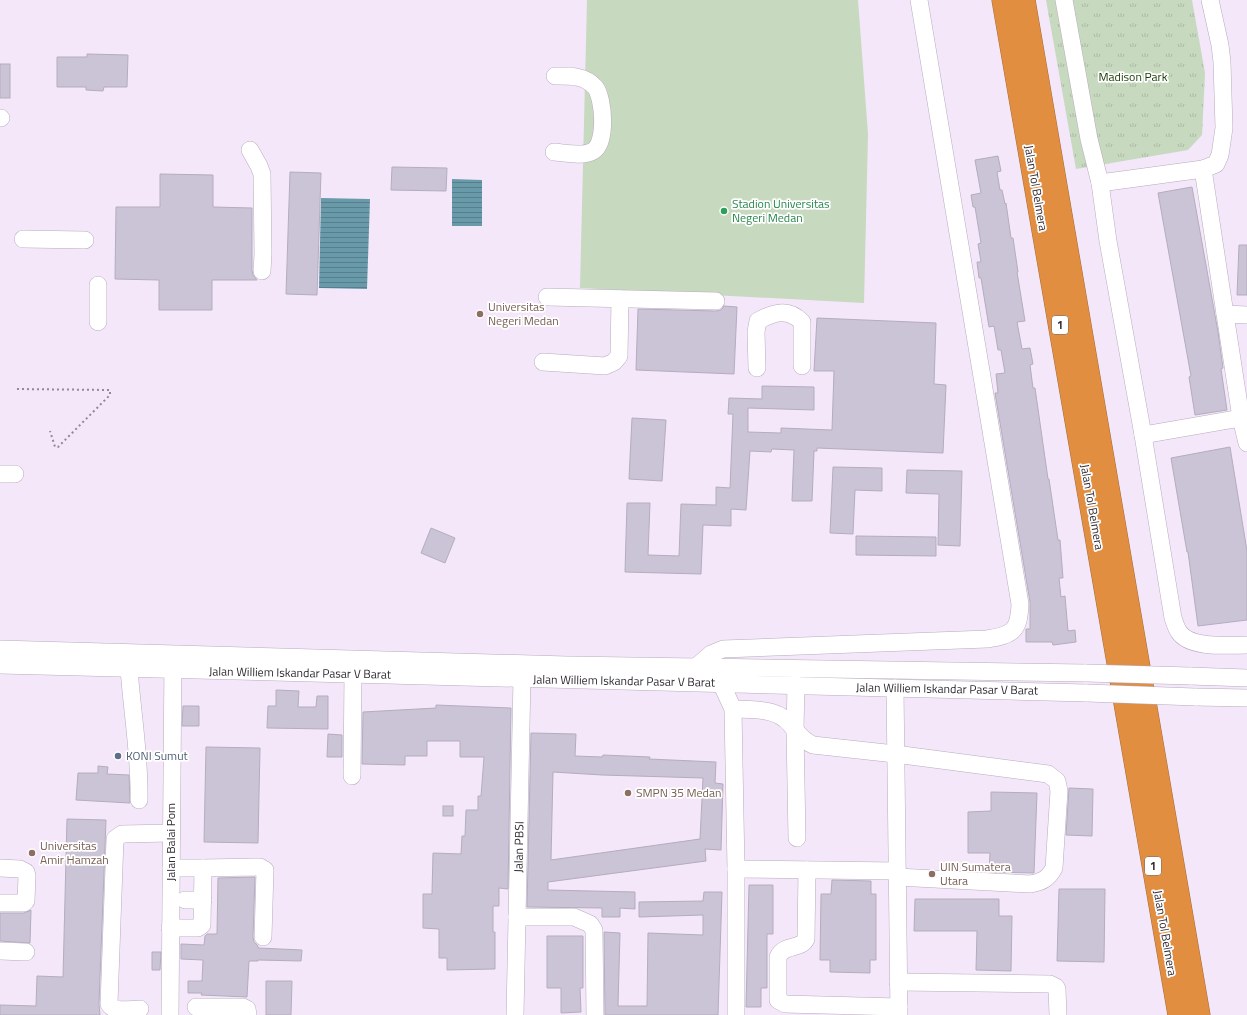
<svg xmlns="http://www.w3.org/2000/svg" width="1247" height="1015" font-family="'Titillium Web',sans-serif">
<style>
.grass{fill:url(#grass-tufts)}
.garden{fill:#c7d9bf}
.water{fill:url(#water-rules)}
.building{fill:#cbc4d6;stroke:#b4adbf;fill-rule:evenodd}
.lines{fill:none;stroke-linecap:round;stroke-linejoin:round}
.minor-casing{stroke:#b7acbd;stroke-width:18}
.highway-casing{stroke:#a46b3c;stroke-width:23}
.path{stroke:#918995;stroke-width:2;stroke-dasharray:2 3;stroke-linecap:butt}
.minor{stroke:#fff;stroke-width:17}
.highway{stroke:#e28e41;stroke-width:22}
.minor-bridge-casing{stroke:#b7acbd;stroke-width:18;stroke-linecap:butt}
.minor-bridge{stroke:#fff;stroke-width:17}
.leisure-dot{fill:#2e9e5b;stroke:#fff;stroke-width:1.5}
.education-dot{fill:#8d6e63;stroke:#fff;stroke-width:1.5}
.service-dot{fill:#5c6f8a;stroke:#fff;stroke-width:1.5}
.labels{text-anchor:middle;stroke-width:3.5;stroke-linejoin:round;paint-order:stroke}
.shield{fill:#fff;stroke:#6e6b70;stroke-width:1}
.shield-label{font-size:11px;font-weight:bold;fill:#302b32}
.park-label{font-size:12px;fill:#183701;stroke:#fff}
.street-label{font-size:12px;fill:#302b32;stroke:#fff}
.leisure-label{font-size:12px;fill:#27864d;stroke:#fff;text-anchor:start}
.education-label{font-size:12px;fill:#785e54;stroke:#fff;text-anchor:start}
.service-label{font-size:12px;fill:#4e5e75;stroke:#fff;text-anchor:start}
</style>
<defs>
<pattern id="grass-tufts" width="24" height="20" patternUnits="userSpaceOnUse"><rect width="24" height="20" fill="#c7d9bf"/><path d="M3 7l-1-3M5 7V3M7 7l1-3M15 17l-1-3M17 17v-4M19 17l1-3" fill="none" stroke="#abbaa5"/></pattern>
<pattern id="water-rules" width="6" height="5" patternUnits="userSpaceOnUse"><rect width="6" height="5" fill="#699aaa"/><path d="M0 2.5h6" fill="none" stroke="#577e8b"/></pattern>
</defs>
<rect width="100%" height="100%" fill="#f3e7f9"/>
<path class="grass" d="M1046,0h146l13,73 -3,62 -14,15 -112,19z"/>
<path class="garden" d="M587,0h271l10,134 -4,169 -284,-15z"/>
<g class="water">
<path d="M452,179l30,1v46h-30z"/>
<path d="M321,198l49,1 -3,90 -48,-1z"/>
</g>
<g class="building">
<path d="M87,54l41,1 -1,32h-23l-1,4 -17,-1v-3h-29v-30h30z"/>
<rect x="0" y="64" width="10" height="34"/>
<path d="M998,156l3,15 -4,1 3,18h2l3,14 1,-1 5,35h2l5,34h-1l8,49 -8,1 5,27 8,-1 3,16 -3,1 3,23h2l13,91h1l9,61h2l3,38h-4l2,19 4,-1 3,35 7,-1 1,12 -23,3 -1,-3h-26v-13h4v-27l-35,-209h3l-2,-19 9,-1 -4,-23h-3l-4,-24 -5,1 -8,-49h-2l-2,-16h4l-3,-18 3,-1 -6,-36h-2l-2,-12 10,-2 -6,-33z"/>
<path d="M392,167l55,1 -1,23 -55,-1z"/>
<path d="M290,172l31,1 -4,122 -31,-1z"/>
<path d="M160,174l53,1v32l39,1v62l1,5 4,5h-45v30h-53v-30l-44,-1 1,-72h44z"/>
<path d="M1192,187l26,145 5,36 -2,1 6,41 -32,5 -6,-38 2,-1 -33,-183z"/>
<path d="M1239,245h8v50h-10z"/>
<path d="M724,306l13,1 -3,67 -98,-4 2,-61 78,2 5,-1z"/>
<path d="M817,318l119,5 -2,61 12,1 -3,68 -126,-5v3h-3l-2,50h-20l2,-51 -22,-1 -1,3 -21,-1 -4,59 -15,-1v17l-28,-1 -2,49 -76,-2 2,-69h23l-2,52 31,1 2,-52 35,1v-18l14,1 3,-74h-5l1,-16 33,1v-13l52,1v23l-66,-2v24l33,1v-5l51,2 2,-59h-20z"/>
<path d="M632,418l34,2 -4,61 -33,-2z"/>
<path d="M1230,447l17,104v69l-49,6 -10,-74h-1l-16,-94z"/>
<path d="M833,467l49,1v23l-27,-1 -2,44 -23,-1z"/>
<path d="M907,470l55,1 -2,75 -22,-1 1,-51 -33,-1z"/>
<path d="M431,528l24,10 -10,25 -24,-10z"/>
<path d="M856,536l80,1v19l-80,-1z"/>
<path d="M276,690l23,1 -1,16h18l1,-11h11v33l-61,-1 1,-22h8z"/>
<path d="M436,705l75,3 -3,181 -9,-1v18h-6v26h2v37l-48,1v-12h-8v-29l-16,-1v-34h9l1,-41 28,1 1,-18h3l1,-26h12v-14h3l3,-39h-24v-16h-33v15h-22v9l-43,-1 1,-52 73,-4z"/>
<path d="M183,706h16v20h-17z"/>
<path d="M531,733l45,1 -1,22 27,1 1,-2 47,2 -1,2 67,3 -1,21 8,1 -2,66 -16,-1 1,12 -158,21v8l87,2v17l-15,-1v9h-18v-9l-75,-1zM553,772l49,3 101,3 -3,61 -149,21z"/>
<path d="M328,734l14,1v22h-15z"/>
<path d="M206,747l54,1 -2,95 -54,-1z"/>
<path d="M98,766l10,1 -1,7 22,1 1,28 -54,-3 2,-27h20z"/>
<path d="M1069,788l24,1 -1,47 -26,-1z"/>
<path d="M991,792l46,1 -3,80 -45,-1 1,-19h-22v-41l23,-1z"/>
<rect x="443" y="806" width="10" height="10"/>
<path d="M67,819l39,1 -7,184 1,11h-100v-10l36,1 1,-30 26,1z"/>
<path d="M255,877l-2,60 1,5 4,4v2l44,2 -1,11 -43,-1v1h-9l-2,36 -46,-2 1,-2h-14v-12h14l1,-21 -22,-1v-15l23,1 1,-9 2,-2h10l1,-56z"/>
<path d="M832,880l39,1v13h5v66h-6v13l-40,-1v-12h-10l1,-66h10z"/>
<path d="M749,885h24v49h-6v54h-6v19h-15z"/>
<path d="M1059,889h46l-1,73 -47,-1z"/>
<path d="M704,892h18l-4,123h-113l-1,-83 16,1 -2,73h29l1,-73 55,2v-20l-64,2v-15l64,-1z"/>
<path d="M915,899h84v17h13l-1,55 -35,-1 1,-39h-63z"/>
<path d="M31,910l-1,33 -30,-2v-28h24z"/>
<path d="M547,936h36v52h-3l1,24 -20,1v-25h-14z"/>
<path d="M152,952h9l-1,18h-8z"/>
<path d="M266,981h26l-1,34h-25z"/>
</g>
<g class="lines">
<g class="minor-casing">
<g id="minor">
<path d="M1064,0l25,139 11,44 8,58 35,194 30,183c2,5 3,10 6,14 11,17 50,13 68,13"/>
<path d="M0,118h1"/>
<path d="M250,150l9,16 3,8 1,80 -1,17"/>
<path d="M554,152c12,1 29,5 39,-1 14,-8 11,-53 2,-64 -11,-12 -26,-11 -40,-11"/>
<path d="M1203,169l22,145 16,104 6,25"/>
<path d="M1100,183l103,-14 13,-5 4,-9 4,-27 -2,-66 -2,-17 -10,-45"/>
<path d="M23,239l62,1"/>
<path d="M98,285v37"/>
<path d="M547,297l169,4"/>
<path d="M1225,314l22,1"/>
<path d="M543,362l62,4 9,-4 5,-6 1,-57"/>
<path d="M757,368l-1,-36 2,-11c16,-9 30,-13 44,1v44"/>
<path d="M1143,435l98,-17h6"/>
<path d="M0,474h15"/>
<path d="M0,649l567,16 519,8"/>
<path d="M0,665l1087,28"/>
<path d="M696,667l15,-13 12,-5 264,-10c26,-4 32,-8 33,-35l-101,-604"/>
<path d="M129,668c3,44 11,88 10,132"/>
<path d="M1190,676l57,2"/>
<path d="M721,683l12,26 3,160v146"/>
<path d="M796,685l-1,45 2,108"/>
<path d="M895,688l4,327"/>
<path d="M1195,697l52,1"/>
<path d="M733,709c17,1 40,-1 53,11 10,9 14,20 27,25l82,9 153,20 9,7 2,10 -5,77c-6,11 -12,14 -24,16l-133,-7"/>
<path d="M352,776l1,-102"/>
<path d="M0,868l20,1 6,3 1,4 -1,25 -2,2h-24"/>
<path d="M203,868l57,-1 5,3 -2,67"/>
<path d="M736,869l161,2"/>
<path d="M807,870l-1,69c-5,11 -21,4 -28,18v43l7,4 114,3"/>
<path d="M185,900h18"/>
<path d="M517,917h57l16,7 4,6 1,85"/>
<path d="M170,928h28l4,-3 1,-57h-32"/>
<path d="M0,951l26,1"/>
<path d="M898,982l152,2 6,3 1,2 1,26"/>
<path d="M196,1007h47l4,2 1,6"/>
<path d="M140,1009c-9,0 -26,4 -31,-5l6,-165 7,-5 49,-1"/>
<path d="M170,1015l3,-357"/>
<path d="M515,1015l7,-337"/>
</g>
</g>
<g class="highway-casing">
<g id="highway">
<path d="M1003,0l176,1015"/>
<path d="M1024,0l175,1015"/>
</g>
</g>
<path class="path" d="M17,389l93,1v5l-52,52h-3l-5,-16"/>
<use href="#minor" class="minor"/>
<use href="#highway" class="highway"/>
<g class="minor-bridge-casing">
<g id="minor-bridge">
<path d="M1086,673l104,3"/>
<path d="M1087,693l108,4"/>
</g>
</g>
<use href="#minor-bridge" class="minor-bridge"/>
</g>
<circle class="leisure-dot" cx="724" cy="211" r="4"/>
<g class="education-dot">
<circle cx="480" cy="314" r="4"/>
<circle cx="628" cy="793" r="4"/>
<circle cx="32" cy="853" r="4"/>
<circle cx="932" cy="874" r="4"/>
</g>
<circle class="service-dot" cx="118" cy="756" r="4"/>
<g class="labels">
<g class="shield">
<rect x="1052" y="316" width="16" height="18" rx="3"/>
<rect x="1145" y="857" width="16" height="18" rx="3"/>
</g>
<g class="shield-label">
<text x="1060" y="329">1</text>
<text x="1153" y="870">1</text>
</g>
<g class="park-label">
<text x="1133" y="81">Madison Park</text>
</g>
<g class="street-label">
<text transform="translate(1036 188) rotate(80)" y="4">Jalan Tol Belmera</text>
<text transform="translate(1092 507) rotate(80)" y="4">Jalan Tol Belmera</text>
<text transform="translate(300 673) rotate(1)" y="4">Jalan Williem Iskandar Pasar V Barat</text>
<text transform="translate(624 681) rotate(1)" y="4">Jalan Williem Iskandar Pasar V Barat</text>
<text transform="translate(947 689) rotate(1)" y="4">Jalan Williem Iskandar Pasar V Barat</text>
<text transform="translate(171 842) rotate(-90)" y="4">Jalan Balai Pom</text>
<text transform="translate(519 847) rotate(-89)" y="4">Jalan PBSI</text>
<text transform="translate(1165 933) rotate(80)" y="4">Jalan Tol Belmera</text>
</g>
<g class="leisure-label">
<text x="732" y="208">Stadion Universitas<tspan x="732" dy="14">Negeri Medan</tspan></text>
</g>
<g class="education-label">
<text x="488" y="311">Universitas<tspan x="488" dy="14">Negeri Medan</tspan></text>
<text x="636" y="797">SMPN 35 Medan</text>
<text x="40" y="850">Universitas<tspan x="40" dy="14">Amir Hamzah</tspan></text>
<text x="940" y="871">UIN Sumatera<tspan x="940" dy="14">Utara</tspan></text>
</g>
<g class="service-label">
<text x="126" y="760">KONI Sumut</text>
</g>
</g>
</svg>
